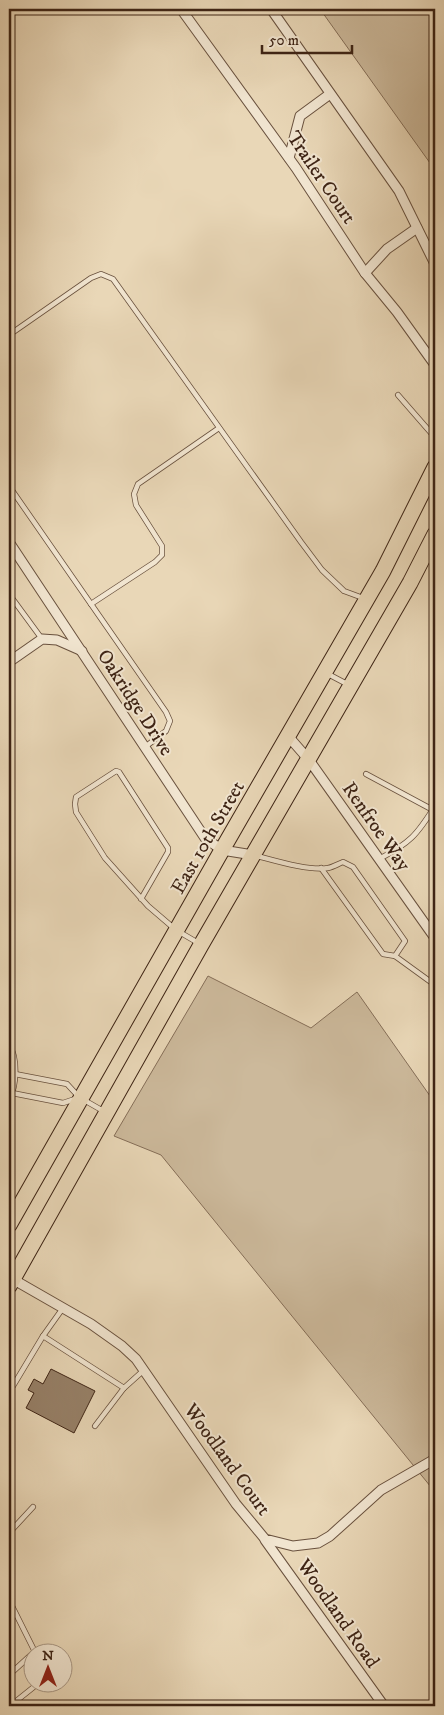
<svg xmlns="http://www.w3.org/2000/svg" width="444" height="1715" font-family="'IM FELL DW Pica',serif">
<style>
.green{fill:#ccb99b;stroke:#856e58}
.building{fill:#978169;stroke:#3e2415}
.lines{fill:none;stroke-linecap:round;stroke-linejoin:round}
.lane-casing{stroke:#69513e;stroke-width:6}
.street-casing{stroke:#69513e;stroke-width:11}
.primary-casing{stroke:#3e2415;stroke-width:17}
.lane{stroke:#f1e5d0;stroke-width:4.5}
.street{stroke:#f1e5d0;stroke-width:9}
.primary{stroke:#e9d7b7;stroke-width:15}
.labels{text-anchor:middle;stroke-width:4;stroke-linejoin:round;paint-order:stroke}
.street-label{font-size:20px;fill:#3e2415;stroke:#f1e5d0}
</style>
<rect width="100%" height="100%" fill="#e9d7b7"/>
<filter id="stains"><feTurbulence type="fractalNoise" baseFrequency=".004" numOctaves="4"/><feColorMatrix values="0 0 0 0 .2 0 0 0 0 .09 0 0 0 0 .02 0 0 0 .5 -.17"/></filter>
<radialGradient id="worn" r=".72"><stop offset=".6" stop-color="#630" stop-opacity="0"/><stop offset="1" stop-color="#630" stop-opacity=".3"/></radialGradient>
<g class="green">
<path d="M320,9h115v161z"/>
<path d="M208,976l103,52 46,-36 78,111v389l-274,-337 -47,-19z"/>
</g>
<path class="building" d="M51,1369l44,22 -21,42 -48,-25 8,-15 -6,-3 6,-11 9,5z"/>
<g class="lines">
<g class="lane-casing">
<g id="lane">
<path d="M9,335l82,-57 10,-4 12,5 188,263 21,28 22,21 19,7"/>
<path d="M398,395l34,39h3"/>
<path d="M9,486l157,226 4,9 -4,10 -21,16"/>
<path d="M9,594l33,45"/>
<path d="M91,604l64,-42 7,-7v-9l-26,-41 -2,-11 4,-10 81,-56"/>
<path d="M328,674l19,10"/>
<path d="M366,774l67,36"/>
<path d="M257,856c19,5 52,15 71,12 5,-1 10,-4 15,-6l10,5 52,74 -10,15"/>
<path d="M379,859c31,-16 38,-24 56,-53"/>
<path d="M321,868l62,86 12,2 40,29"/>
<path d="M141,899l27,-47v-4l-49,-76 -3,-1 -40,26 -1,7 1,8 29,46 43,48 28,24 24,14"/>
<path d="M9,1044c9,14 8,41 0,56"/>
<path d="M15,1074l52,10 12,13"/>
<path d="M12,1093l51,10 12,-4"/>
<path d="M84,1100l21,12"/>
<path d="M63,1308l-20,28 81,52 20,-18"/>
<path d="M13,1386l30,-50"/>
<path d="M95,1426l29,-38"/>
<path d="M9,1533l24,-26"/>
<path d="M9,1600l26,52"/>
<path d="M9,1675l23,-21"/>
<path d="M10,1706l30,-24"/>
</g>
</g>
<g class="street-casing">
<g id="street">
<path d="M181,9l115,159 69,105 32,39 38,53"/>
<path d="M271,9l128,182 36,73"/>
<path d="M289,158l11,-42 30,-22"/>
<path d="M365,273l22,-24 30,-21"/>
<path d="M9,542l196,296 17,12 31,5"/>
<path d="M9,662l33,-23 15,1 25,11"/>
<path d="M288,736l21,24 126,178"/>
<path d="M9,1277l82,47 31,22 14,13 100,145 29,35 28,7 25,-3 12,-7 51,-46 54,-31"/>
<path d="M265,1540l119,166"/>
</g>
</g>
<g class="primary-casing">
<g id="primary">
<path d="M9,1225l213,-375 161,-279 52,-104"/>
<path d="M9,1286l192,-341 209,-362 25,-49"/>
</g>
</g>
<use href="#lane" class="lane"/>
<use href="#street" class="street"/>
<use href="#primary" class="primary"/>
</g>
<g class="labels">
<g class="street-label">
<text transform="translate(322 177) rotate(56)" y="7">Trailer Court</text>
<text transform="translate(136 702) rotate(57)" y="7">Oakridge Drive</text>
<text transform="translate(377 826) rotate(55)" y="7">Renfroe Way</text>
<text transform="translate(207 837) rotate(-60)" y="7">East 10th Street</text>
<text transform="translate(228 1459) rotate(54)" y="7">Woodland Court</text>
<text transform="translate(339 1613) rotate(55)" y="7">Woodland Road</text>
</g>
</g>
<rect width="444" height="1715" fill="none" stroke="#e9d7b7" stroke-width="30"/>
<rect x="10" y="10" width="424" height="1695" fill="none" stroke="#3e2415" stroke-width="2.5"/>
<rect x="15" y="15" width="414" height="1685" fill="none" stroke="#3e2415"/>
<g transform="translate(48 1668)"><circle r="24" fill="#f1e5d0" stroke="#a99885"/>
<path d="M0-4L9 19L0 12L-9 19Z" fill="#8f2418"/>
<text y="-8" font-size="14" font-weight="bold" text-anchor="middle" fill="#3e2415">N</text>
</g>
<path d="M262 45v8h90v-8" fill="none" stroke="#3e2415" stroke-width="2.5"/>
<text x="269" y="45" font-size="15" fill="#3e2415" stroke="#f1e5d0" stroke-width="4" paint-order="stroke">50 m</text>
<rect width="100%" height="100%" filter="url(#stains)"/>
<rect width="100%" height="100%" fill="url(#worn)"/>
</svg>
